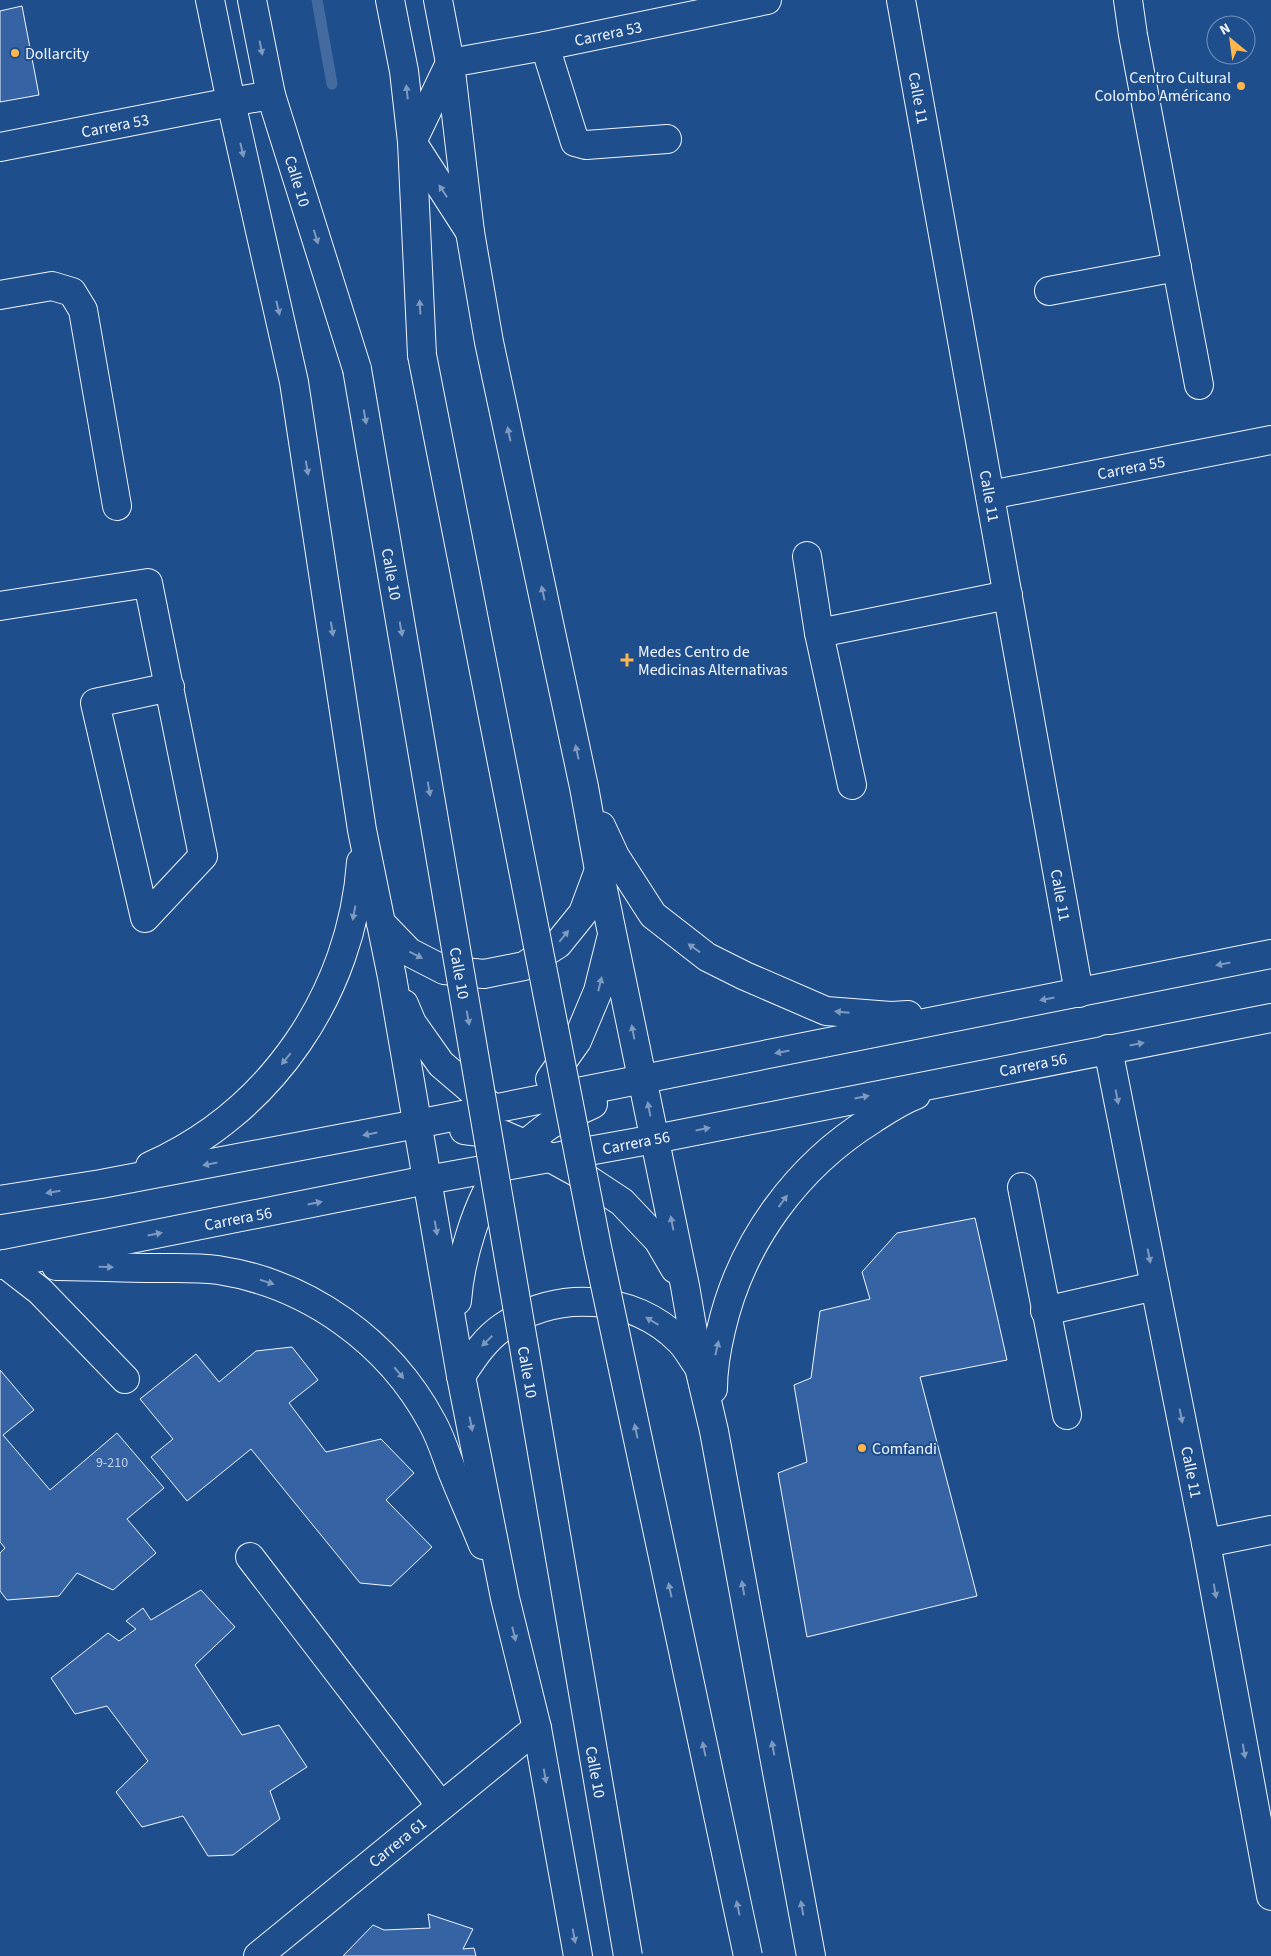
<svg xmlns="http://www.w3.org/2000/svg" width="1271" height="1956" font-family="'Source Sans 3',sans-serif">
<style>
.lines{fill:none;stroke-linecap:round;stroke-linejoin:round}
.stream{stroke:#446ba0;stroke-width:11}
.building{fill:#3563a3;stroke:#f2f6ff}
.minor-casing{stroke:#f2f6ff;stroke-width:30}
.major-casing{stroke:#f2f6ff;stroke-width:30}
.minor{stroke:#1f4e8c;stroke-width:28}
.major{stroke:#1f4e8c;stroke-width:28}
.major-bridge-casing{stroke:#f2f6ff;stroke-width:30;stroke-linecap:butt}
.major-bridge{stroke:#1f4e8c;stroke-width:28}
.oneway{fill:#7e9ac0}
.poi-dot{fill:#ffb74d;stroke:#1f4e8c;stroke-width:2}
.labels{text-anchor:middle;stroke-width:4;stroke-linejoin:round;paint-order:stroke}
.number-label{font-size:14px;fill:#c3d1e8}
.street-label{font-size:16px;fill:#f2f6ff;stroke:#1f4e8c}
.poi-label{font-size:16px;fill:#f2f6ff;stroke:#1f4e8c;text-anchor:start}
</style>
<rect width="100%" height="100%" fill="#1f4e8c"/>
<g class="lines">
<path class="stream" d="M317,0l15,84"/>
</g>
<g class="building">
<path d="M22,6l17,89 -39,7v-91z"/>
<path d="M975,1218l32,142 -87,17 57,219 -170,41 -29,-164 29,-11 -13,-77 17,-7 9,-67 50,-12 -8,-27 35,-39z"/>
<path d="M292,1347l26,33 -29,23 37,49 55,-13 33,34 -28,27 46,47 -41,39 -31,-3 -109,-134 -64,52 -36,-44 22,-18 -33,-40 56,-45 23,28 37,-31z"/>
<path d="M0,1370l34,40 -31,25 47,55 67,-57 47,55 -37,31 29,34 -43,37 -36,-17 -18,23 -52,4 -7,-9v-38l5,-5 -5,-6z"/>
<path d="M201,1590l34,37 -40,38 47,70 37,-10 28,42 -37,24 10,28 -47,36 -25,1 -25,-40 -41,11 -26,-35 32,-31 -41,-55 -32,8 -24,-36 57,-45 11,8 17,-12 -10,-8 17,-13 8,12z"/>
<path d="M428,1914l45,15 -10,20 11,-1 2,8h-133l30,-31 11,5 46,-2z"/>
</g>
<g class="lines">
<g class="minor-casing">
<g id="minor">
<path d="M210,0l21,102 63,280 68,448 30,147 69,399 44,222 32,130 41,228"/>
<path d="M438,0l12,63 20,169 19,110 95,445 15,83 86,416 14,81 15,64 97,525"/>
<path d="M901,0l178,993"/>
<path d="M1128,0l5,35 66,350"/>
<path d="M545,46l30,96 11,3 81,-6"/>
<path d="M450,63l95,-17 222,-46"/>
<path d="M0,147l231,-45"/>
<path d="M1049,291l128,-24"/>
<path d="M0,295l52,-9 20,6 11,18 34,196"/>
<path d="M990,495l281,-55"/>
<path d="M807,556l12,77 33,152"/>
<path d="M0,606l148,-23 55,273 -58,62 -50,-215 75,-16"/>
<path d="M819,633l189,-38"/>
<path d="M601,826l14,30 38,59 54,42 38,19 81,35 65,5 17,-1"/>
<path d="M381,923l28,29 35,18 40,4 40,-8 34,-22 25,-31 16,-43"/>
<path d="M404,1004l8,19 29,41 54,46"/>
<path d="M1108,1049l98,494 65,353"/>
<path d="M550,1079l27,-38 21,-50 13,-52"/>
<path d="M464,1130l40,5 23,10 51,28 44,29 36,38 17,29"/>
<path d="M150,1166c121,-54 202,-173 211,-304"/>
<path d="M1022,1187l45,228"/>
<path d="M0,1200l101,-16 316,-60 854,-170"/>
<path d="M5,1264l35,27 85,88"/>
<path d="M0,1265l427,-85 228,-41 616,-121"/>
<path d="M56,1266c33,0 66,2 98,2 22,0 43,-1 64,2 91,14 171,72 214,152 9,16 14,33 20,49 10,25 21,49 31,74"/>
<path d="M457,1301c3,-41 20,-100 45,-134 6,-9 33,-31 42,-38 14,-11 33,-17 49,-25"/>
<path d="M1045,1311l110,-25"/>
<path d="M461,1376c12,-18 24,-37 42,-49 54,-38 130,-33 177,14 7,7 12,17 18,25"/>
<path d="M713,1389c0,-22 3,-38 8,-59 20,-88 76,-164 152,-211 14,-9 27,-18 43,-24"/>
<path d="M1206,1543l65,-13"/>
<path d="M250,1557l191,249"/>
<path d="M258,1956l279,-228"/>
</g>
</g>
<g class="major-casing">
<g id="major">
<path d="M252,0l19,95 86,274"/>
<path d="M390,0l14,71 8,71 10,213"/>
<path d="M450,63l-38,79 58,90"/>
<path d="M231,102l40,-7"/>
</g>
</g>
<use href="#minor" class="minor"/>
<use href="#major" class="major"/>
<g class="major-bridge-casing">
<g id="major-bridge">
<path d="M422,355l175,892 151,709"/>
<path d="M357,369l271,1587"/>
</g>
</g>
<use href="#major-bridge" class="major-bridge"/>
</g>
<defs><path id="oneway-solid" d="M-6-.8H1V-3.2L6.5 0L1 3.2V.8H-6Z" transform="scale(1.25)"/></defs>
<g class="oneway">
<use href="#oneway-solid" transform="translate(261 48) rotate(79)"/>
<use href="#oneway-solid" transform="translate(407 92) rotate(-96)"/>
<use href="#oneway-solid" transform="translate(242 150) rotate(77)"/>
<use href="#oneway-solid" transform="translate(443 191) rotate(-123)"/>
<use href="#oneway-solid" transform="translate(316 237) rotate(73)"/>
<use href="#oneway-solid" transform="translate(420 307) rotate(-93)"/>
<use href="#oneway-solid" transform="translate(278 308) rotate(77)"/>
<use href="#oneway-solid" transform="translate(365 417) rotate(80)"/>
<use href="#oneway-solid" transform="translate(509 434) rotate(-102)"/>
<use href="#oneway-solid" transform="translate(307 468) rotate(81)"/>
<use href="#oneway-solid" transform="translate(543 593) rotate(-102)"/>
<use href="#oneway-solid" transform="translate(332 629) rotate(81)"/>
<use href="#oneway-solid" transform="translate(401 629) rotate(80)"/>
<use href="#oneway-solid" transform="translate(577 752) rotate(-102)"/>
<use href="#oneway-solid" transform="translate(429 789) rotate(80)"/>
<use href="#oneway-solid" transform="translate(354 913) rotate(101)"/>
<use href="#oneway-solid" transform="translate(564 936) rotate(-51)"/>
<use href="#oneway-solid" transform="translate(694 948) rotate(-144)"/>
<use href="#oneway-solid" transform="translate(416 955) rotate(27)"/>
<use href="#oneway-solid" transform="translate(1223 964) rotate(169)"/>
<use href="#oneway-solid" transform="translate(600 984) rotate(-76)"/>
<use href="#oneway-solid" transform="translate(1047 999) rotate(169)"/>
<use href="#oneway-solid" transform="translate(842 1012) rotate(-175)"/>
<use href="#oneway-solid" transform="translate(468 1018) rotate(80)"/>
<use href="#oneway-solid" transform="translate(633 1032) rotate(-101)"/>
<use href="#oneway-solid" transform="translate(1137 1044) rotate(-11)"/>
<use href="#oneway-solid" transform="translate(782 1052) rotate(169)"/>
<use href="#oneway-solid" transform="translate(286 1059) rotate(129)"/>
<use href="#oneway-solid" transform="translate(862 1097) rotate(-11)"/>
<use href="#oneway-solid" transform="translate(1117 1097) rotate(79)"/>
<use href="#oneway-solid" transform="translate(649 1109) rotate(-101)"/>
<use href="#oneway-solid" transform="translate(703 1129) rotate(-11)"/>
<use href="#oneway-solid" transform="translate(370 1134) rotate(169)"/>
<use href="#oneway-solid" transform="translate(210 1164) rotate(169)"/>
<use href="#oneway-solid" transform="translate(53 1192) rotate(171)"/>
<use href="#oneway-solid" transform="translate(783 1201) rotate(-54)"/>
<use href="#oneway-solid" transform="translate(315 1203) rotate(-11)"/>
<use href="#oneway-solid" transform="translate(672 1223) rotate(-101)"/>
<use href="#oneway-solid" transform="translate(436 1228) rotate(80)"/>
<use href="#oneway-solid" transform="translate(155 1234) rotate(-11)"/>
<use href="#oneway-solid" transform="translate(1149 1256) rotate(79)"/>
<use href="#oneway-solid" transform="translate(106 1267) rotate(1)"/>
<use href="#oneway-solid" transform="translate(267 1282) rotate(18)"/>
<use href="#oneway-solid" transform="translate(652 1321) rotate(-149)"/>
<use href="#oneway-solid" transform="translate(487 1341) rotate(136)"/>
<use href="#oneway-solid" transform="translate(717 1348) rotate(-77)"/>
<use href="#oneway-solid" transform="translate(399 1373) rotate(50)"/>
<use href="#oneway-solid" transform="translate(1181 1416) rotate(79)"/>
<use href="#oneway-solid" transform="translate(471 1424) rotate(79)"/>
<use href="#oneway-solid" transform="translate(636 1431) rotate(-102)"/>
<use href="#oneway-solid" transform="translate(743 1588) rotate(-100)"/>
<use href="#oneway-solid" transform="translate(670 1590) rotate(-102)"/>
<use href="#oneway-solid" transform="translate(1215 1591) rotate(80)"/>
<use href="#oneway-solid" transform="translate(514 1634) rotate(76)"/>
<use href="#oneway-solid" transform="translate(773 1748) rotate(-100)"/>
<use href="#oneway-solid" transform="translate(704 1749) rotate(-102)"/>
<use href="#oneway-solid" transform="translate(1244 1751) rotate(80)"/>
<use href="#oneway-solid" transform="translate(545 1776) rotate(80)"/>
<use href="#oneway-solid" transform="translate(738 1908) rotate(-102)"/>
<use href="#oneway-solid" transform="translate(802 1908) rotate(-100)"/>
<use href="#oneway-solid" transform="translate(574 1936) rotate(80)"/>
</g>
<g class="poi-dot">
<circle cx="15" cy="53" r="5"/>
<circle cx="1241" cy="86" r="5"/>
<path d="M624.5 652.5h5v5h5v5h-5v5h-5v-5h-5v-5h5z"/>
<circle cx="862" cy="1448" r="5"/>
</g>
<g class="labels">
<g class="number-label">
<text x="112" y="1467">9-210</text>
</g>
<g class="street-label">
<text transform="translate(608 33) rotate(-12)" y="6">Carrera 53</text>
<text transform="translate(919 98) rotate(80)" y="6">Calle 11</text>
<text transform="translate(115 125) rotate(-11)" y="6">Carrera 53</text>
<text transform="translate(298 181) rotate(73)" y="6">Calle 10</text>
<text transform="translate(1131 467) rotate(-11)" y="6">Carrera 55</text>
<text transform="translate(990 496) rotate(80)" y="6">Calle 11</text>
<text transform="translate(392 574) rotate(80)" y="6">Calle 10</text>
<text transform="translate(1061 895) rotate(80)" y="6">Calle 11</text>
<text transform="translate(460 973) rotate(80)" y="6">Calle 10</text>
<text transform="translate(1033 1064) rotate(-11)" y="6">Carrera 56</text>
<text transform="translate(636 1142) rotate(-11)" y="6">Carrera 56</text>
<text transform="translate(238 1218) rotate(-11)" y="6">Carrera 56</text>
<text transform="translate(528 1372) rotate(80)" y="6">Calle 10</text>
<text transform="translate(1192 1472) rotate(79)" y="6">Calle 11</text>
<text transform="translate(596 1772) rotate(80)" y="6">Calle 10</text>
<text transform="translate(397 1842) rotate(-39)" y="6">Carrera 61</text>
</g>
<g class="poi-label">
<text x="25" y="59">Dollarcity</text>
<text x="1231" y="83" text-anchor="end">Centro Cultural<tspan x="1231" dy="18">Colombo Américano</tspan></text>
<text x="638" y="657">Medes Centro de<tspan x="638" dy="18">Medicinas Alternativas</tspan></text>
<text x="872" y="1454">Comfandi</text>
</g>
</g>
<g transform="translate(1231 40) rotate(331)"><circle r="24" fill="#1f4e8c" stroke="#7391ba"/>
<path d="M0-4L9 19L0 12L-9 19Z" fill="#ffb74d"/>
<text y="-8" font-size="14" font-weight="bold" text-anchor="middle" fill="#f2f6ff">N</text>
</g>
</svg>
